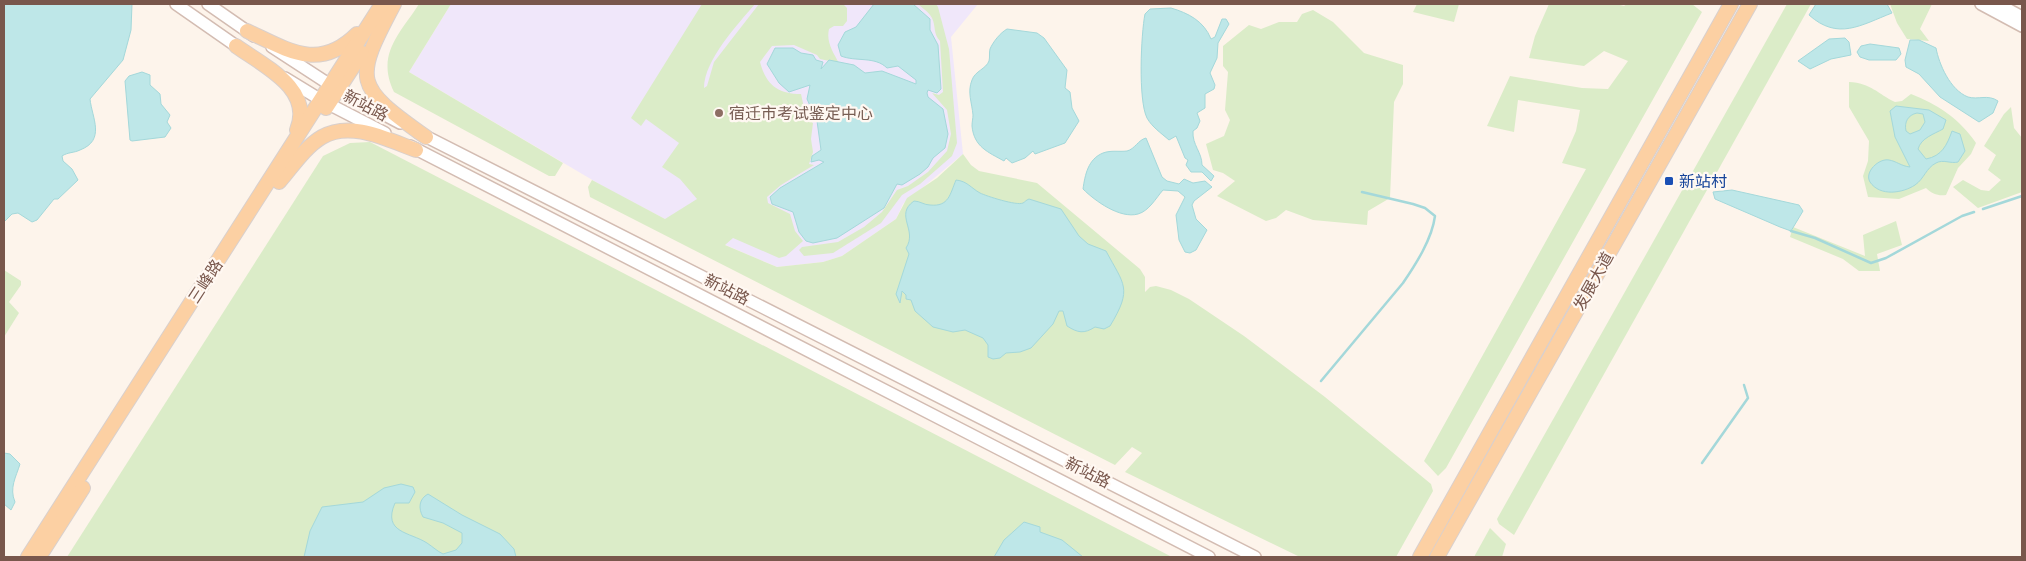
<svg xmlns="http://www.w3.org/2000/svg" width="2026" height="561" font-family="Inter,'Noto Sans SC',sans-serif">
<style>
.education{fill:#f0e7fa}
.green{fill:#dbecc8}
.water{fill:#bee7e8;stroke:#a4d8da;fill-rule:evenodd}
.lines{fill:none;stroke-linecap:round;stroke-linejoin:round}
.stream{stroke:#a4d8da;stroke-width:2.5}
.minor-casing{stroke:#d3bcb2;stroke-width:14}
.major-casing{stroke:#d9d0cd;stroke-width:16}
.minor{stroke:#fff;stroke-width:11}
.major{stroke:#fcd0a3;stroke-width:14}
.education-dot{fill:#8d6e63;stroke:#fff8f2;stroke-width:2}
.transit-dot{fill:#1a4fb4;stroke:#fff8f2;stroke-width:2}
.labels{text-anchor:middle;stroke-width:4.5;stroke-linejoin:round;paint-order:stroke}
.street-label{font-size:16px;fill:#79574c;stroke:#fff8f2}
.education-label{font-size:16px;fill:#785e54;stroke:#fff8f2;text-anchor:start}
.transit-label{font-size:16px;fill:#164399;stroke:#fff8f2;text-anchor:start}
</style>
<rect width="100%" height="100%" fill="#fdf4eb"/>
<path class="education" d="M451,4h527l-27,33 12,117 -60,50 -7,15 -54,37 -19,6 -46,5 -112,-48 -59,-31 -197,-116z"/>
<g class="green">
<path d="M419,4h32l-42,68 154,91 -8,13h-6l-155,-84c-18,-38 5,-57 25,-88z"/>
<path d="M702,4h53c-17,20 -51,56 -51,84l3,-2 7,-24 45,-58h84l4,4v13l-4,5h-9l-5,3c-3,13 4,23 10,34l-19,-4 -3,-4 -23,-10 -22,1 -12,16c6,23 18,32 41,32l5,23 7,6 -2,16 2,13 -4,12 5,1 -33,20 -14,12 1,6 22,11 5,17 8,10 -17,15 -7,2 -46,-20 -8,7 52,22 46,-5 19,-6 54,-37 11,-21 30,-20 26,-24 8,11 8,6 58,12 103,86 5,8v15l5,-5 6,-1 15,4 18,9 55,37 81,61 106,87 2,7 -37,66h-96l-175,-85 17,-19 -10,-6 -17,18 -525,-268 -2,-10 4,-7 73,39 32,-20 -17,-20 -18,-12 17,-24 -33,-24 -5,7 -10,-8z"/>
<path d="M918,4h18l2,3 11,42 8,94 -5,13 -32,28 -18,11 -21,28 -48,30 -29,3 -5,-6 3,-3 36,-5 26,-15 18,-15 15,-22 11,-4 20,-14 19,-21 4,-17 -4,-24 -15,-17 7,2 4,-3 -3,-51c-7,-7 -4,-15 -8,-23 -4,-7 -9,-9 -14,-14z"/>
<path d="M1417,4h42l-5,18 -41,-10z"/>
<path d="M1549,4h67l8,2 3,-2h65l10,8 -256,456 -8,8 -14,-15 162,-292 -24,-6 14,-32 4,-21 -62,-10 -4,32 -27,-6 23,-50 72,12 26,1 20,-28 -24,-10 -20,15 -55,-8 6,-22z"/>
<path d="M1787,4h24l-297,531 -15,-11 -2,-5z"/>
<path d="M1890,4h42l-12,25 9,12 -22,-2 -10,-16z"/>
<path d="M1313,10l20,12 31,31 39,12v19l-9,18 -4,96 -22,13 -1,14 -54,-5 -27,-10 -10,8 -10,3 -49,-25 18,-15 -12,-8 -10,-3 -7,-26 18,-8 6,-16 -5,-10 3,-38 -5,-6v-20l26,-21 12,4 18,-7h18l5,-8z"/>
<path d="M1849,82c22,1 29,12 46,20l7,-1 9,-7c26,10 49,25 65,49l-5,11 -13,14 -12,27c-8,1 -14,-1 -20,-7l-27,11 -31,-2 -5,-21 5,-15 1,-20 -20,-34z"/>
<path d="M2011,107l3,21 8,10v54l-44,16 -25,-21 10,-7 18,10 8,1 12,-11 -13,-10 8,-15 -12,-9 20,-32z"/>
<path d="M370,142l802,415h-1105l256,-401 27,-13z"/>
<path d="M1896,221l6,24 -25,9 3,17h-21l-16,-12 -53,-22 3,-10 72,29 -2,-21z"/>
<path d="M4,270l17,11v4l-12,17 10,11 -15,24z"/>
<path d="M1490,528l16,16 -4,13h-28z"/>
</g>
<g class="water">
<path d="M4,4h128l-1,26 -8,30 -33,39c2,19 16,41 -10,51 -6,3 -12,2 -18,6l1,5 9,8 6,11 -20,19h-4l-17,21 -5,2 -14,-9 -6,1 -8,8z"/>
<path d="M874,4h39l17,15v11l8,15 3,44 -4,4 -9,-3 -1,3 1,4 15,12 5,25 -3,14 -12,10 -5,9 -8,7 -18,11 -5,-1 -13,24 -47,30 -24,5 -7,-2 -7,-9 -6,-20 -21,-8 -2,-7 10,-9 44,-26 -5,-2 -8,2 1,-6 9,-6 -4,-29 -10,-22 3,-14 -21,7 -10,-9 -12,-19 8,-16h18l8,5 12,2 3,5 7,2 -2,7 8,-9 25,5 11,8 17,-2 34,13v-4l-18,-14 -11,2c-12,-12 -31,-6 -46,-12l-3,-11 7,-13 11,-5z"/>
<path d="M1816,4h71l5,9c-31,12 -54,28 -83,2z"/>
<path d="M1171,8c17,5 33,13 40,31l4,-2 7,-18h4l3,5 -11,19 -1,15 -7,15 5,12 -1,4 -9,5v14l-8,5 3,8 -3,7 -4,3c-1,14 9,21 9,34l12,11 -3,5 -9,-9h-11l-5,-7 2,-5 -3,-2 -9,-22 -7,4c-8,-7 -17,-13 -22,-22 -9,-18 -6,-84 -2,-104l5,-5z"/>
<path d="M1007,29l30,4 7,5 23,32 -2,18 5,4 2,16 7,13 -14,22 -30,11 -2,-3 -8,7 -13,5 -6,-5 -2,3c-16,-9 -30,-14 -32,-35 0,-4 1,-8 1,-11 -1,-12 -6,-23 -1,-35 3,-9 14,-11 17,-19 1,-4 0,-8 1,-12 3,-7 10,-16 17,-20z"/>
<path d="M1845,38l4,4 2,13 -20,4 -21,10 -12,-8 31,-22z"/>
<path d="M1910,40h9l17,8c3,16 14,42 32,49 10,3 20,-3 30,4l-5,12 -14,9 -39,-25 -21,-23 -13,-7 -1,-7z"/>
<path d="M1870,44l29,4 2,6 -5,6h-27l-9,-3 -3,-5 4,-6z"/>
<path d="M142,72l8,3v10l10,9 1,10 9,11 -3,7 4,6 -6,9 -33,4 -2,-1 -5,-59 4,-5z"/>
<path d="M1896,106l33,4 17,10 -3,9c-9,5 -22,9 -25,20l8,10c16,-3 21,-14 26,-28l8,3 5,17 -7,11c-7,2 -15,-3 -22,1 -10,5 -12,16 -21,22 -12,8 -35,12 -45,-3 -6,-10 9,-24 19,-22 7,1 12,6 21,7l-15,-30 -5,-26zM1917,113l6,1 2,8 -5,8 -10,4 -4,-3c-2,-9 2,-16 11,-18z"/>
<path d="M1146,138l16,39 5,4 12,3 5,-5 9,4 12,-2 7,6 -18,14 -2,4 4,14 11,11 -11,20 -6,3 -5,-1 -6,-12 -3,-25 9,-18 -7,-6 -15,-1c-7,8 -14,21 -25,24 -18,5 -43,-13 -55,-25 2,-14 5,-30 20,-36 8,-3 16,-1 24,-2 8,-2 11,-11 19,-13z"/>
<path d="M956,180c11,1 15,8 24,13 6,3 37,13 43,10 2,-1 3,-3 6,-4l32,10 18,27 9,8 18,7c18,34 27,37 4,75l-6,3 -9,-2c-11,7 -17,6 -28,-1l-4,-15h-4l-6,13 -22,24 -11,4 -14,1 -6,5 -7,1 -5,-2v-12l-5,-7 -18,-8 -12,2 -20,-5 -18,-16 -4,-11 -5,-1v-4l-4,-4 -2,12 -4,-9 13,-40 -3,-6c12,-18 -12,-33 8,-47 6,0 10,4 16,4 19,2 20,-11 26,-25z"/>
<path d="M1732,190l67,15 4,6 -12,20 -11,-4 -65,-28 -2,-7z"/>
<path d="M4,453l6,1 10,10c-4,13 -11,24 -5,38l-4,8 -7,-6z"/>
<path d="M401,484l12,3 2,5 -6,11h-14c-13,30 15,29 32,40 6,4 10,8 16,11l13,-4 6,-7v-10l-19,-10 -20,-6c-5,-9 -4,-18 5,-23l34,21 38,19 14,15 2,8h-212l6,-26 12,-24 41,-5 21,-14z"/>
<path d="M1024,522l16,5v5l22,8 21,17h-89l10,-17z"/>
</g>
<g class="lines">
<g class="stream">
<path d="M1983,209l39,-13"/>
<path d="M1791,231l24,7 56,25 15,-5 76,-42 12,-4"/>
<path d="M1321,381l82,-98c13,-19 29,-44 32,-67l-10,-8 -12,-4 -51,-12"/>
<path d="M1702,463l46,-65 -4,-13"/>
</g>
<g class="minor-casing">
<g id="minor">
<path d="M176,4l66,46"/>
<path d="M208,4l46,32"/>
<path d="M1981,4l41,22"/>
<path d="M1998,4l24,13"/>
<path d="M272,47l66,43 62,33"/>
<path d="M285,78l36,22 64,33"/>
<path d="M419,133l836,424"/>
<path d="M410,146l799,411"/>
</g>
</g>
<g class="major-casing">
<g id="major">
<path d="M394,4c-41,77 -40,82 32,133"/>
<path d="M247,31c41,19 72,41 110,3"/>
<path d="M236,46c28,20 78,43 61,84"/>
<path d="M326,108l36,-55"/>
<path d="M279,182c13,-15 26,-35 43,-45 29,-17 66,3 94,13"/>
<path d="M28,557l354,-553"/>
<path d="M39,557l44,-69"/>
<path d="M1420,557l311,-553"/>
<path d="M1437,557l313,-553"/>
</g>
</g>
<use href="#minor" class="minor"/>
<use href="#major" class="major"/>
</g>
<circle class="education-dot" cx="719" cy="113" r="5"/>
<rect class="transit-dot" x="1664" y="176" width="10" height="10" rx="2.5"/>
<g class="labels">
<g class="street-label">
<text transform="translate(366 105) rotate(28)" y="6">新站路</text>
<text transform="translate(205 281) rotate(-57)" y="6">三峰路</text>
<text transform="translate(1593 281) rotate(-61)" y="6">发展大道</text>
<text transform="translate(727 289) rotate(27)" y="6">新站路</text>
<text transform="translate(1088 472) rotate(27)" y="6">新站路</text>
</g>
<g class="education-label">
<text x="729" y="119">宿迁市考试鉴定中心</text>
</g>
<g class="transit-label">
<text x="1679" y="187">新站村</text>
</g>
</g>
<rect width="2026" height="561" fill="none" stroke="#79574c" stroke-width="10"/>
</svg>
